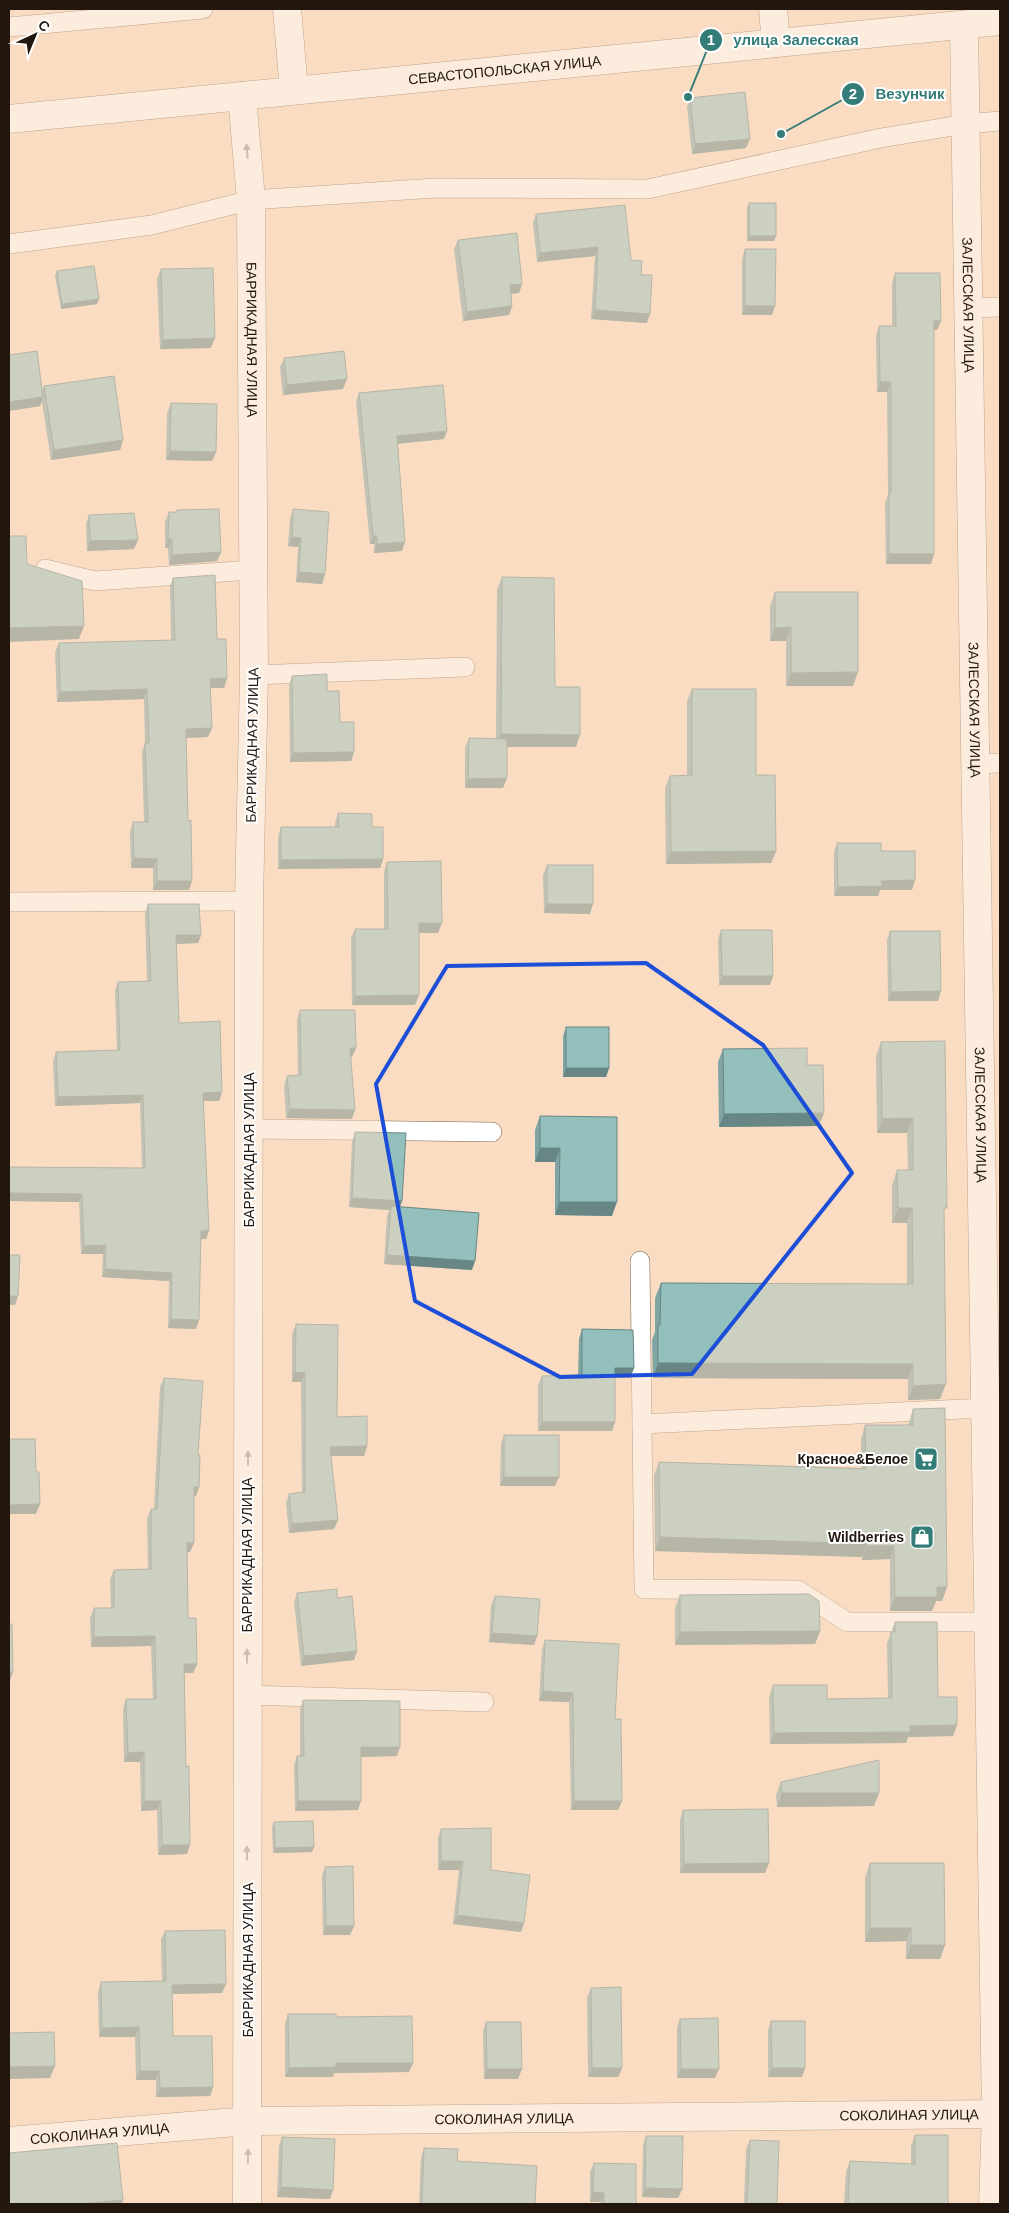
<svg xmlns="http://www.w3.org/2000/svg" width="1009" height="2213" font-family="Helvetica,sans-serif">
<style>
.lines{fill:none;stroke-linecap:round;stroke-linejoin:round}
.lane-casing{stroke:#7a5f49;stroke-width:20}
.street-casing{stroke:#7a5f49;stroke-width:29}
.secondary-casing{stroke:#7a5f49;stroke-width:29}
.primary-casing{stroke:#7a5f49;stroke-width:29}
.lane{stroke:#fff;stroke-width:19}
.street{stroke:#fff;stroke-width:28}
.secondary{stroke:#fff;stroke-width:28}
.primary{stroke:#fff;stroke-width:28}
.wall{fill:#7ea5a3}
.shaded-wall{fill:#678684}
.building{fill:#93c0bd;stroke:#678684}
.oneway{fill:#9b9793}
.marked{fill:none;stroke:#1d4ed8;stroke-width:4;stroke-linejoin:round}
.labels{text-anchor:middle;stroke-width:4;stroke-linejoin:round;paint-order:stroke}
.street-label{font-size:14px;fill:#21170e;stroke:#fff}
.poi-label{font-size:14px;font-weight:bold;fill:#21170e;stroke:#fff;text-anchor:end}
.leader{fill:none;stroke:#347c78;stroke-width:2}
.callout-dot{fill:#347c78;stroke:#fff;stroke-width:2}
.mark-label{font-size:15px;text-anchor:middle;font-weight:bold;fill:#fff}
.callout-label{font-size:15px;text-anchor:middle;font-weight:bold;fill:#347c78;stroke:#fff;stroke-width:4;stroke-linejoin:round;paint-order:stroke}
</style>
<rect width="100%" height="100%" fill="#fadcc2"/>
<g class="lines">
<g class="lane-casing">
<g id="lane">
<path d="M9,27l194,-18"/>
<path d="M9,244l143,-19 99,-25 185,-12 212,1 233,-51 85,-14 34,-3"/>
<path d="M968,308l32,-1"/>
<path d="M45,569l50,12 157,-11"/>
<path d="M254,675l211,-8"/>
<path d="M976,764l24,-1"/>
<path d="M9,902l240,-1"/>
<path d="M249,1129l243,3"/>
<path d="M640,1261l4,328 154,1 49,32h142"/>
<path d="M642,1424l343,-16"/>
<path d="M246,1695l238,7"/>
</g>
</g>
<g class="street-casing">
<g id="street">
<path d="M287,9l7,81"/>
<path d="M773,9l3,34"/>
<path id="s1" d="M9,2141l239,-20 752,-7"/>
</g>
</g>
<g class="secondary-casing">
<g id="secondary">
<path id="s2" d="M964,25l32,2089 -3,90"/>
<path id="s3" d="M242,96l9,104 3,475 -5,226 -2,1303"/>
</g>
</g>
<g class="primary-casing">
<g id="primary">
<path id="s4" d="M9,119l991,-98"/>
</g>
</g>
<use href="#lane" class="lane"/>
<use href="#street" class="street"/>
<use href="#secondary" class="secondary"/>
<use href="#primary" class="primary"/>
</g>
<g class="wall">
<path d="M690,98l56,50 -54,6 -5,-47z"/>
<path d="M749,203l27,33 -2,5h-27v-33z"/>
<path d="M536,214l95,46 10,15 6,48 -56,-4 4,-63 -58,6 -4,-39z"/>
<path d="M458,240l64,44 -3,9 -8,1 1,12 -3,9 -46,6 -9,-72z"/>
<path d="M745,249l30,57 -3,9h-30v-56z"/>
<path d="M161,269l50,79 -51,1 -3,-70z"/>
<path d="M57,271l40,33 -36,5 -6,-33z"/>
<path d="M895,273l42,57h-3v224l-3,10h-45l-1,-61 3,-8 -1,-103h-10l-1,-57 3,-9h13v-43z"/>
<path d="M9,355l33,36 2,-5 79,54 -3,10 -69,10 -9,-58 -2,4 -31,5z"/>
<path d="M284,358l59,31 -60,6 -3,-28z"/>
<path d="M359,393l85,46 -46,5 4,107 -28,2v-9h-4l-14,-142z"/>
<path d="M171,403l45,49 -4,9 -46,-1 1,-47z"/>
<path d="M293,509l32,65 -3,10 -26,-2 2,-35 -10,-1 2,-27z"/>
<path d="M177,510l44,42 -4,9 -48,4 -1,-17h-3v-26l4,-10h7z"/>
<path d="M89,515l45,34 -47,2 -1,-27z"/>
<path d="M502,577l53,110 21,60h-69l-4,41h-38v-40l4,-10 27,1 1,-150z"/>
<path d="M173,578l44,61 10,39 -3,10h-14l2,40 -4,9 -22,1 3,152h-36v-22h-22l-1,-36 3,-10h11l-2,-70 3,-9 -1,-44 -87,3 -2,-50 4,-9 112,-3 -1,-53z"/>
<path d="M775,592l78,94h-67v-45h-16v-35z"/>
<path d="M292,676l35,15 13,31 14,30 -3,9 -61,1 -1,-77z"/>
<path d="M692,689l64,86 20,76 -5,12 -105,1 -1,-76 5,-12 17,-1v-74z"/>
<path d="M338,813l34,14 11,32 -3,9 -102,1v-32l3,-10h54v-4z"/>
<path d="M837,843l44,8 31,39h-32l-2,6h-44v-44z"/>
<path d="M387,862l51,71h-19v62l-4,10h-63l-1,-67 4,-9h29v-57z"/>
<path d="M547,865l43,49 -46,-1 -1,-38z"/>
<path d="M148,904l53,31 -3,8 -22,1 3,79 43,69 -3,9h-16l6,129 -3,9h-5l-5,90 -28,-1 1,-47 -67,-4 1,-23h-22l-2,-52 -70,-1v-34l133,1 -2,-65 -85,3 -2,-45 3,-9 61,-2 -2,-60 3,-8 29,-1 -2,-68z"/>
<path d="M721,930l49,55h-51l-1,-46z"/>
<path d="M890,931l48,70h-50l-1,-61z"/>
<path d="M300,1010l56,38 -4,9h-1l1,62 -66,-1 -2,-32 3,-10h11l-1,-56z"/>
<path d="M566,1027l43,41 -3,9h-43v-41z"/>
<path d="M945,1041l-1,174 -4,184 -32,1v-21l-255,-1 -1,-38 3,-8v-34l6,-15 246,1v-61h-15v-38l5,-15h11l-1,-37h-30l-1,-77 5,-14z"/>
<path d="M723,1049l84,16 12,61 -100,1 -1,-65z"/>
<path d="M540,1116l72,100 -57,-1v-53h-20v-32z"/>
<path d="M355,1132l45,75 72,63 -88,-6 3,-48 2,-6 -40,-3 3,-65z"/>
<path d="M296,1324l41,93 30,29 -3,10h-33l7,64 -4,9 -45,4 -3,-30 3,-9 13,-2 -1,-110h-9v-48z"/>
<path d="M582,1329l52,39 -4,10h-15v44l-3,9h-74v-46l4,-9h36l1,-37z"/>
<path d="M164,1378l34,77 1,32 -3,9h-2v47l-4,9h-3l1,66 9,46 -4,9h-9l3,181 -29,1 -1,-45 -16,1 -1,-49h-16l-1,-53 3,-10h27l-2,-53 -60,1 -1,-29 4,-10h17l-1,-29 4,-9 34,-1 -1,-50 4,-10h3l6,-122z"/>
<path d="M913,1409l34,178 -5,14h-6l-4,10h-42v-52l-28,1v-3l-207,-6 -1,-76 5,-13 202,6v-29l4,-14h43z"/>
<path d="M504,1435l51,51h-55l1,-42z"/>
<path d="M297,1593l40,5 20,53 -3,9 -53,6 -7,-64z"/>
<path d="M680,1595l140,36 -5,13 -140,1v-37z"/>
<path d="M495,1596l42,40 -3,9 -45,-3 2,-37z"/>
<path d="M895,1622l43,75 19,28 -4,11 -45,1 -2,6 -136,1 -1,-47 4,-12 54,14 61,-1 -1,-55z"/>
<path d="M545,1640l70,79 7,82 -4,9h-47l-2,-108 -30,-1 3,-52z"/>
<path d="M303,1700l94,56 -36,1 -3,53 -63,1 -1,-46 3,-9h3v-47z"/>
<path d="M781,1782l93,24 -97,1 -1,-12z"/>
<path d="M683,1810l86,53 -4,10h-85v-53z"/>
<path d="M274,1822l40,25 -2,5 -39,1 -1,-26z"/>
<path d="M441,1829l50,41 33,53 -3,9 -68,-8 6,-54h-21v-32z"/>
<path d="M870,1863l75,82 -5,14h-34v-18l-41,1v-65z"/>
<path d="M325,1867l29,59 -4,9h-27l-1,-59z"/>
<path d="M165,1931l57,62 -50,1 1,42 40,51 -3,9 -54,1v-17h-20l-1,-43h-36l-1,-45 3,-10 61,-1 -1,-41z"/>
<path d="M591,1988l31,80 -4,9h-30l-1,-80z"/>
<path d="M288,2014l48,3 77,46 -4,9 -75,1 -1,4h-48v-53z"/>
<path d="M680,2019l35,59h-38v-50z"/>
<path d="M771,2021l31,56h-34v-47z"/>
<path d="M486,2022l32,57h-34l-1,-48z"/>
<path d="M915,2135l33,69h-104l2,-32 4,-11 61,3v-18z"/>
<path d="M646,2136l36,53 -4,9 -36,-1 1,-52z"/>
<path d="M282,2137l48,62 -53,-2 2,-51z"/>
<path d="M750,2140l27,64h-33l2,-55z"/>
<path d="M424,2148l33,13 78,43h-116l2,-47z"/>
<path d="M594,2163l42,41h-35v-2h-11v-30z"/>
</g>
<g class="shaded-wall">
<path d="M750,139l-4,9 -54,6 3,-10z"/>
<path d="M749,236h27l-2,5h-27z"/>
<path d="M598,247l-3,9 -58,6 3,-9z"/>
<path d="M522,284l-3,9 -12,1 3,-9z"/>
<path d="M99,299l-2,5 -36,5 1,-5z"/>
<path d="M512,306l-3,9 -46,6 4,-9z"/>
<path d="M745,306h30l-3,9h-30z"/>
<path d="M595,310l55,4 -3,9 -56,-4z"/>
<path d="M934,321h7l-4,9h-7z"/>
<path d="M215,338l-4,10 -51,1 3,-9z"/>
<path d="M347,379l-4,10 -60,6 4,-10z"/>
<path d="M880,382h11l-4,10h-10z"/>
<path d="M43,397l-3,9 -31,5v-9z"/>
<path d="M447,431l-3,8 -50,5 3,-8z"/>
<path d="M123,440l-3,10 -69,10 3,-10z"/>
<path d="M170,451l46,1 -4,9 -46,-1z"/>
<path d="M373,536h4l-3,8h-4z"/>
<path d="M292,537l9,1 -3,9 -10,-1z"/>
<path d="M168,539h4l-4,9h-3z"/>
<path d="M138,540l-4,9 -47,2 3,-10z"/>
<path d="M405,542l-3,9 -28,2 3,-9z"/>
<path d="M221,552l-4,9 -48,4 3,-10z"/>
<path d="M889,554h45l-3,10h-45z"/>
<path d="M299,572l26,2 -3,10 -26,-2z"/>
<path d="M84,626l-5,13 -70,3v-14z"/>
<path d="M791,627l-5,14h-16l5,-13z"/>
<path d="M858,672l-5,14h-67l5,-13z"/>
<path d="M227,678l-3,10h-17l3,-9z"/>
<path d="M147,689l-3,10 -87,3 3,-10z"/>
<path d="M212,728l-4,9 -26,1 4,-9z"/>
<path d="M501,734l79,1 -4,12h-80z"/>
<path d="M354,752l-3,9 -61,1 3,-9z"/>
<path d="M507,778l-4,10h-38l3,-9z"/>
<path d="M776,851l-5,12 -105,1 5,-12z"/>
<path d="M134,858l23,1 -4,9h-22z"/>
<path d="M383,859l-3,9 -102,1 3,-9z"/>
<path d="M915,880l-3,10h-32l-2,6h-44l4,-9 43,-6z"/>
<path d="M157,881h35l-3,9h-36z"/>
<path d="M547,904h46l-3,10 -46,-1z"/>
<path d="M419,923h23l-4,10h-23z"/>
<path d="M176,935h25l-3,8 -25,1z"/>
<path d="M722,976h51l-3,9h-51z"/>
<path d="M941,991l-3,10h-50l3,-9z"/>
<path d="M419,995l-4,10h-63l3,-9z"/>
<path d="M350,1048h6l-4,9h-5z"/>
<path d="M566,1068h43l-3,9h-43z"/>
<path d="M222,1092l-3,9h-19l3,-8z"/>
<path d="M143,1095l-3,8 -85,3 3,-9z"/>
<path d="M290,1109l65,1 -3,9 -66,-1z"/>
<path d="M824,1113l-5,13 -100,1 5,-13z"/>
<path d="M913,1118l-6,15h-30l5,-14z"/>
<path d="M540,1148h20l-5,14h-20z"/>
<path d="M9,1193l73,1 -3,8 -70,-1z"/>
<path d="M352,1198l50,3 -3,9 -8,-4 -2,4 -40,-3z"/>
<path d="M559,1202h58l-5,14 -57,-1z"/>
<path d="M898,1208h14l-5,15h-15z"/>
<path d="M209,1230l-3,9h-8l3,-8z"/>
<path d="M106,1245l-3,9h-22l3,-8z"/>
<path d="M387,1255l88,6 -3,9 -88,-6z"/>
<path d="M105,1269l67,4 -3,8 -67,-4z"/>
<path d="M9,1296h9l-3,9h-6z"/>
<path d="M171,1319l28,1 -3,9 -28,-1z"/>
<path d="M658,1363l255,1 -5,15 -255,-1z"/>
<path d="M615,1368h19l-4,10h-18z"/>
<path d="M295,1372l10,1 -4,9h-9z"/>
<path d="M946,1384l-6,15 -32,1 5,-14z"/>
<path d="M542,1422h73l-3,9h-74z"/>
<path d="M367,1446l-3,10h-38l4,-9z"/>
<path d="M504,1477h55l-4,9h-55z"/>
<path d="M194,1487h5l-3,9h-6z"/>
<path d="M40,1504l-4,10h-27v-9z"/>
<path d="M338,1520l-4,9 -45,4 3,-9z"/>
<path d="M660,1537l207,7 -5,13 -207,-6z"/>
<path d="M187,1543h7l-4,9h-6z"/>
<path d="M867,1546h27l-4,13 -28,1z"/>
<path d="M937,1587h10l-5,14h-6l-4,10h-42l5,-14z"/>
<path d="M820,1631l-5,13 -140,1 5,-13z"/>
<path d="M492,1633l45,3 -3,9 -45,-3z"/>
<path d="M155,1636l-4,10 -60,1 3,-10z"/>
<path d="M357,1651l-3,9 -53,6 3,-10z"/>
<path d="M184,1664h13l-4,9h-13z"/>
<path d="M9,1672h4l-3,9h-1z"/>
<path d="M543,1691l30,2 -4,9 -30,-1z"/>
<path d="M957,1725l-4,11 -45,1 -2,6 -136,1 4,-11 136,-7z"/>
<path d="M361,1747h39l-3,9 -39,1z"/>
<path d="M144,1752l-4,10h-16l4,-9z"/>
<path d="M782,1793h97l-5,13 -97,1z"/>
<path d="M144,1801h17l-4,9 -16,1z"/>
<path d="M298,1801h63l-3,9 -63,1z"/>
<path d="M574,1801h48l-4,9h-47z"/>
<path d="M162,1845h28l-3,9 -29,1z"/>
<path d="M314,1847l-2,5 -39,1 2,-5z"/>
<path d="M441,1861h22l-4,9h-21z"/>
<path d="M769,1863l-4,10h-85l4,-9z"/>
<path d="M457,1915l67,8 -3,9 -68,-8z"/>
<path d="M326,1926h28l-4,9h-27z"/>
<path d="M870,1928h41l-5,13 -41,1z"/>
<path d="M911,1945h34l-5,14h-34z"/>
<path d="M226,1984l-4,9 -54,1 4,-9z"/>
<path d="M139,2027l-4,10h-36l3,-9z"/>
<path d="M336,2063h77l-4,9 -75,1 -1,4h-48l4,-9z"/>
<path d="M55,2066l-5,12 -41,1v-12z"/>
<path d="M592,2068h30l-4,9h-30z"/>
<path d="M772,2068h33l-3,9h-34z"/>
<path d="M487,2069h35l-4,10h-34z"/>
<path d="M681,2069h38l-4,9h-38z"/>
<path d="M140,2071h19l-3,9h-20z"/>
<path d="M213,2087l-3,9 -54,1 4,-9z"/>
<path d="M281,2187l52,3 -3,9 -53,-2z"/>
<path d="M645,2188l37,1 -4,9 -36,-1z"/>
<path d="M593,2192l11,1 -3,9h-11z"/>
<path d="M123,2200l-1,4h-44z"/>
</g>
<g class="building">
<path d="M745,92l5,47 -55,5 -5,-46z"/>
<rect x="749" y="203" width="27" height="33"/>
<path d="M625,205l6,55 11,1 -1,14h11l-2,39 -55,-4 3,-63 -58,6 -4,-39z"/>
<path d="M517,233l5,51 -12,1 2,21 -45,6 -9,-72z"/>
<path d="M745,249h31l-1,57h-30z"/>
<path d="M94,266l5,33 -37,5 -5,-33z"/>
<path d="M213,268l2,70 -52,2 -2,-71z"/>
<path d="M895,273h45l1,48h-7v233h-45v-61h2v-111h-11l-1,-56h17z"/>
<path d="M37,351l6,46 -34,5v-47z"/>
<path d="M344,351l3,28 -60,6 -3,-27z"/>
<path d="M114,376l9,64 -69,10 -10,-64z"/>
<path d="M443,385l4,46 -50,5 8,106 -28,2v-8h-4l-14,-143z"/>
<path d="M171,403l46,1 -1,48 -46,-1z"/>
<path d="M219,509l2,43 -49,3v-16h-4l1,-27h8v-2z"/>
<path d="M293,509l36,3 -4,62 -26,-2 2,-34 -9,-1z"/>
<path d="M134,513l4,27 -48,1 -1,-26z"/>
<path d="M9,536h17l1,28 55,17 2,45 -75,2z"/>
<path d="M215,575l2,64h9l1,39 -17,1 2,49 -26,1 2,92 3,-1 1,61h-35v-22l-23,-1 -1,-36h15l-3,-79h4l-2,-54 -87,3 -1,-49 116,-3 -2,-62z"/>
<path d="M502,577l52,1 1,109h25v48l-79,-1z"/>
<path d="M775,592h83v80l-67,1v-46l-16,1z"/>
<path d="M327,674v17h12l1,31h14v30l-61,1 -1,-77z"/>
<path d="M692,689h64v86h19l1,76 -105,1 -1,-76 22,-1z"/>
<path d="M469,738l38,1v39l-39,1z"/>
<path d="M338,813l34,1v13h11v32l-102,1v-33h58z"/>
<path d="M837,843h44v8h34v29l-34,1 1,5 -44,1z"/>
<path d="M441,861l1,62h-23v72l-64,1v-67h33l-1,-67z"/>
<rect x="547" y="865" width="46" height="39"/>
<path d="M148,904h51l2,31h-25l3,88 41,-2 2,71 -19,1 6,137 -8,1 -2,89 -28,-1 1,-46 -67,-4 1,-24 -22,1 -2,-52 -73,-1v-26l136,1 -2,-73 -85,2 -2,-45 64,-2 -2,-68 33,-1z"/>
<path d="M721,930h51l1,46h-51z"/>
<path d="M890,931h50l1,60 -50,1z"/>
<path d="M300,1010h55l1,38h-6l5,62 -65,-1 -3,-33 14,-1z"/>
<rect x="566" y="1027" width="43" height="41"/>
<path d="M945,1041l2,167h-3l2,176 -33,2v-22l-255,-1v-38h2l1,-42 252,1 -1,-76h-14l-1,-38h16v-52l-31,1 -1,-77z"/>
<path d="M807,1048v17h16l1,48 -100,1 -1,-65z"/>
<path d="M540,1116l77,1v85h-58l1,-54h-20z"/>
<path d="M355,1132l51,1 -4,68 -50,-3z"/>
<path d="M391,1206l88,7 -4,48 -88,-6z"/>
<path d="M9,1255h11l-2,41h-9z"/>
<path d="M296,1324l42,1 -1,92 30,-1v30l-37,1 8,73 -46,4 -3,-30 16,-2v-119l-10,-1z"/>
<path d="M582,1329l51,1 1,38h-19v54h-73v-46l40,-1z"/>
<path d="M164,1378l39,3 -5,74h2l-1,32h-5v56h-7l1,75h8l1,46h-13l2,103 3,-1 1,79h-28l-1,-44h-17v-49l-16,1 -2,-54h30l-1,-63 -61,1v-29h20v-38l37,-1v-60h6z"/>
<path d="M945,1408l2,179h-10v10h-42l-1,-51h-27v-2l-207,-7 -1,-75 207,7 -1,-44h48v-16z"/>
<rect x="504" y="1435" width="55" height="42"/>
<path d="M9,1439h26l1,33h3l1,32 -31,1z"/>
<path d="M337,1589v9l15,-2 5,55 -53,5 -7,-63z"/>
<path d="M809,1594l10,7 1,30 -140,1v-37z"/>
<path d="M495,1596l45,3 -3,37 -45,-3z"/>
<path d="M895,1622h42l1,75h19v28l-47,1v6l-136,1 -1,-48h54v14l65,-1 -1,-66h4z"/>
<path d="M9,1624h3l1,48h-4z"/>
<path d="M545,1640l74,4 -4,75h6l1,82h-48l-1,-108 -30,-2z"/>
<path d="M303,1700l97,1v46h-39v54h-63l-1,-45h7z"/>
<path d="M879,1760v33h-97l-1,-11z"/>
<path d="M768,1809l1,54 -85,1 -1,-54z"/>
<path d="M313,1821l1,26 -39,1 -1,-26z"/>
<path d="M491,1828v42l39,5 -6,48 -67,-8 6,-54h-22v-32z"/>
<path d="M870,1863h74l1,82h-34v-17h-41z"/>
<path d="M353,1866l1,60h-28l-1,-59z"/>
<path d="M225,1930l1,54 -54,1 1,51h39l1,51 -53,1 -1,-17h-19l-1,-44 -37,1 -1,-46 65,-1 -1,-50z"/>
<path d="M621,1987l1,81h-30l-1,-80z"/>
<path d="M288,2014h48v3l76,-1 1,47h-77v4l-47,1z"/>
<path d="M718,2018l1,51h-38l-1,-50z"/>
<path d="M771,2021h34v47h-33z"/>
<path d="M486,2022h35l1,47h-35z"/>
<path d="M54,2032l1,34 -46,1v-34z"/>
<path d="M915,2135h33v69h-100l2,-43 65,3z"/>
<path d="M646,2136h37l-1,53 -37,-1z"/>
<path d="M282,2137l53,2 -2,51 -52,-3z"/>
<path d="M750,2140l29,1 -2,63h-30z"/>
<path d="M117,2143l6,57 -45,4h-69v-56v5z"/>
<path d="M424,2148l34,1 -1,12 80,5 -2,38h-113z"/>
<path d="M594,2163l42,1v40h-32v-11l-11,-1z"/>
</g>
<defs><path id="oneway-solid" d="M-6-.8H1V-3.2L6.5 0L1 3.2V.8H-6Z" transform="scale(1.25)"/></defs>
<g class="oneway">
<use href="#oneway-solid" transform="translate(247 151) rotate(-95)"/>
<use href="#oneway-solid" transform="translate(248 1458) rotate(-90)"/>
<use href="#oneway-solid" transform="translate(247 1656) rotate(-90)"/>
<use href="#oneway-solid" transform="translate(247 1853) rotate(-90)"/>
<use href="#oneway-solid" transform="translate(248 2156) rotate(-89)"/>
</g>
<path d="M0 0H1009V2213H0ZM646,963l117,82 89,128 -160,201 -132,3 -145,-76 -39,-217 71,-118z" fill="#fadcc2" fill-opacity=".55" fill-rule="evenodd"/>
<path class="marked" d="M646,963l117,82 89,128 -160,201 -132,3 -145,-76 -39,-217 71,-118z"/>
<defs>
<g id="supermarket-square" transform="scale(1.25)"><rect x="-9" y="-9" width="18" height="18" rx="4" fill="#347c78" stroke="#fff"/><path d="M-6-5.5h2.5l.6 2H6L4.5 2H-2.5L-4.4-4H-6ZM-1.5 3.2a1.3 1.3 0 1 0 .1 0ZM3 3.2a1.3 1.3 0 1 0 .1 0Z" fill="#fff"/></g>
<g id="shop-square" transform="scale(1.25)"><rect x="-9" y="-9" width="18" height="18" rx="4" fill="#347c78" stroke="#fff"/><path d="M-5-2.5h2.3a2.7 3.5 0 0 1 5.4 0H5L5.5 6h-11ZM-1.5-2.5h3a1.5 2.3 0 0 0-3 0Z" fill="#fff"/></g>
</defs>
<g fill-rule="evenodd">
<use href="#supermarket-square" x="926" y="1459"/>
<use href="#shop-square" x="922" y="1537"/>
</g>
<g class="labels">
<g class="street-label">
<text dy="5" stroke="none"><textPath href="#s4" startOffset="498">СЕВАСТОПОЛЬСКАЯ УЛИЦА</textPath></text>
<text dy="5" stroke="none"><textPath href="#s2" startOffset="280">ЗАЛЕССКАЯ УЛИЦА</textPath></text>
<text dy="5" stroke="none"><textPath href="#s3" startOffset="244">БАРРИКАДНАЯ УЛИЦА</textPath></text>
<text dy="5" stroke="none"><textPath href="#s2" startOffset="685">ЗАЛЕССКАЯ УЛИЦА</textPath></text>
<text transform="translate(252 745) rotate(-89)" y="5">БАРРИКАДНАЯ УЛИЦА</text>
<text dy="5" stroke="none"><textPath href="#s2" startOffset="1090">ЗАЛЕССКАЯ УЛИЦА</textPath></text>
<text transform="translate(249 1150) rotate(-90)" y="5">БАРРИКАДНАЯ УЛИЦА</text>
<text transform="translate(247 1555) rotate(-90)" y="5">БАРРИКАДНАЯ УЛИЦА</text>
<text transform="translate(248 1960) rotate(-90)" y="5">БАРРИКАДНАЯ УЛИЦА</text>
<text dy="5" stroke="none"><textPath href="#s1" startOffset="901">СОКОЛИНАЯ УЛИЦА</textPath></text>
<text dy="5" stroke="none"><textPath href="#s1" startOffset="496">СОКОЛИНАЯ УЛИЦА</textPath></text>
<text dy="5" stroke="none"><textPath href="#s1" startOffset="91">СОКОЛИНАЯ УЛИЦА</textPath></text>
</g>
<g class="poi-label">
<text x="908" y="1464">Красное&amp;Белое</text>
<text x="904" y="1542">Wildberries</text>
</g>
</g>
<path class="leader" d="M688 97L711 40M781 134L853 94"/>
<g class="callout-dot">
<circle cx="688" cy="97" r="5"/>
<circle cx="781" cy="134" r="5"/>
<circle cx="711" cy="40" r="12"/>
<circle cx="853" cy="94" r="12"/>
</g>
<g class="mark-label">
<text x="711" y="45">1</text>
<text x="853" y="99">2</text>
</g>
<g class="callout-label">
<text x="796" y="45">улица Залесская</text>
<text x="910" y="99">Везунчик</text>
</g>
<rect width="1009" height="2213" fill="none" stroke="#21170e" stroke-width="20"/>
<g transform="translate(35 35) rotate(44)" stroke="#ffffff" stroke-width="4" paint-order="stroke">
<path d="M0-4L9 19L0 12L-9 19Z" fill="#21170e"/>
<text y="-8" font-size="14" font-weight="bold" text-anchor="middle" fill="#21170e">С</text>
</g>
</svg>
